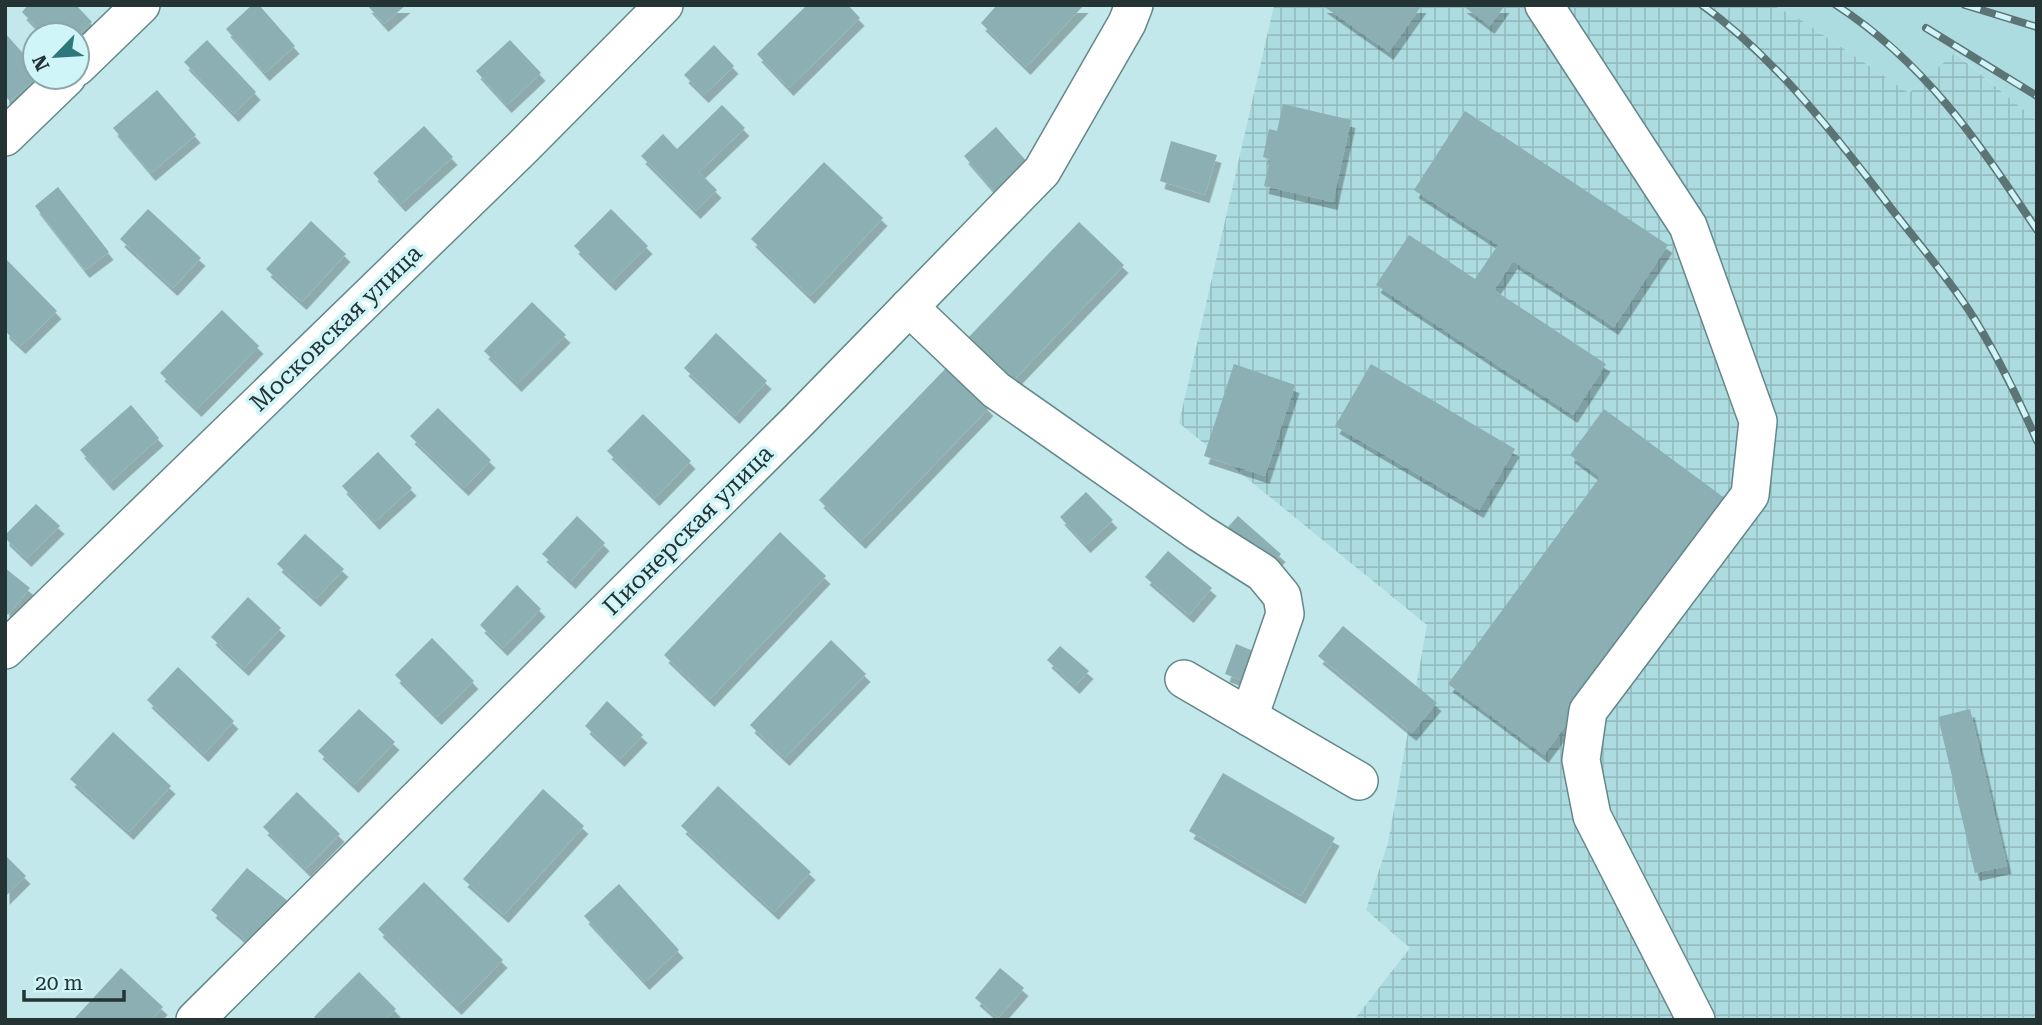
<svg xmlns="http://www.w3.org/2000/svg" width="2042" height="1025" font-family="'Roboto Serif',serif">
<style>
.built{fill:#addce0}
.industrial{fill:url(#industrial-grid)}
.building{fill:#8bafb2;filter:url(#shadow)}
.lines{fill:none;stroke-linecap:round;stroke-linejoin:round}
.minor-casing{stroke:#64878a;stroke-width:40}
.minor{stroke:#fff;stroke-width:37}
.rail-casing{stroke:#5d7476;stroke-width:8}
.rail{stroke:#cff5f8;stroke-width:5;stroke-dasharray:16;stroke-linecap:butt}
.labels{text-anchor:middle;stroke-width:7;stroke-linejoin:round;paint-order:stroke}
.street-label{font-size:24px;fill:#243334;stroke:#cff5f8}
</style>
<defs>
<pattern id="industrial-grid" width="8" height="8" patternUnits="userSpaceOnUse" patternTransform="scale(1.75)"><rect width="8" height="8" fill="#addce0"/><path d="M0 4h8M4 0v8" fill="none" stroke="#95bdc1"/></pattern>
<filter id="shadow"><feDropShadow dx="4.5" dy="8" stdDeviation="0" flood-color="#0004"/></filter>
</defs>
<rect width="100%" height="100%" fill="#c2e8eb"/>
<path class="built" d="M1773,5h264v116l-81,-68 -47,40 -108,-73z"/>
<path class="industrial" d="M1274,5h499l28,15 108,73 46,-40 82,68v899h-683l56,-72 -44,-38 22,-67 39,-218 -248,-202z"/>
<g class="building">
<path d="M28,5h48l16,17 -13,13h-35l-22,-23z"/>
<path d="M252,5h7l36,41 -30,27 -39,-44z"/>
<path d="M367,5h39l-22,19z"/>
<path d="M807,5h41l12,13 -71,70 -32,-34z"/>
<path d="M997,5h87l-58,62 -45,-44z"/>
<path d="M1322,5h100l-33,47z"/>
<path d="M1462,5h43l-15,21z"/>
<path d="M5,33l30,34v10h3l-28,24 -5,-5z"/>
<path d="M207,40l49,52 -22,22 -50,-52z"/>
<path d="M510,40l31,33 -34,32 -31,-34z"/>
<path d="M714,45l20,21 -30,29 -20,-20z"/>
<path d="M157,90l39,45 -45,38 -38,-45z"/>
<path d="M1283,104l68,16 -18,82 -69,-16 6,-27 -7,-2 6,-28 8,2z"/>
<path d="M722,105l23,23 -46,44 18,18 -21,21 -55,-55 22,-22 14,15z"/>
<path d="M1465,111l203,134 -54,82 -101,-66 -19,29 112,74 -33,51 -197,-130 33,-50 66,44 23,-34 -84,-55z"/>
<path d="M424,126l29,31 -52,47 -28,-31z"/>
<path d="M996,127l33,37 -33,29 -32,-37z"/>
<path d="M1171,141l46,14 -12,40 -45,-14z"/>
<path d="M824,162l59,56 -73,78 -59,-57z"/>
<path d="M58,187l51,65 -24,18 -50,-64z"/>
<path d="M148,209l53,49 -28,30 -53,-49z"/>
<path d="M611,209l37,37 -37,37 -37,-37z"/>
<path d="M311,221l35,33 -44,48 -36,-33z"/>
<path d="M1079,222l45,43 -115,120 -45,-43z"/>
<path d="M5,258l52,53 -36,35 -16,-15z"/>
<path d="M532,302l34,33 -49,49 -33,-33z"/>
<path d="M222,310l37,36 -62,63 -37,-36z"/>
<path d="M716,333l51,48 -32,35 -51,-48z"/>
<path d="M1234,364l61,21 -30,91 -61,-20z"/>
<path d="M1371,364l144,85 -36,61 -144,-84z"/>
<path d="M947,367l42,41 -128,133 -42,-41z"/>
<path d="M131,405l28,33 -50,45 -29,-33z"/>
<path d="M438,408l53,52 -27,28 -54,-52z"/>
<path d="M1604,409l126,93 -186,253 -96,-71 152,-207 -30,-22z"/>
<path d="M643,414l48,47 -36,37 -48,-47z"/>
<path d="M378,452l34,36 -37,34 -33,-36z"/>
<path d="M1086,492l27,28 -27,25 -26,-28z"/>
<path d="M36,504l24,22 -33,33 -22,-21v-3z"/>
<path d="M577,516l28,27 -34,38 -29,-27z"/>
<path d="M1238,516l43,38 -10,11 -43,-38z"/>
<path d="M780,532l46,44 -116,123 -46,-44z"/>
<path d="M305,534l39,35 -28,30 -39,-35z"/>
<path d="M1168,551l44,37 -23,27 -44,-38z"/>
<path d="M5,568l25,20 -22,27 -3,-3z"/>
<path d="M517,585l24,24 -38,39 -23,-23z"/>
<path d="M248,597l33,31 -37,40 -33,-31z"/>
<path d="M1343,626l94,77 -25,30 -94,-77z"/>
<path d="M432,638l42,43 -37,36 -42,-42z"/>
<path d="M831,640l35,34 -81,84 -35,-33z"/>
<path d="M1236,644l27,11 -12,29 -26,-10z"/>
<path d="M1060,646l29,25 -14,15 -28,-26z"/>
<path d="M178,667l56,54 -30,33 -57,-54z"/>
<path d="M607,701l36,34 -23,24 -35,-33z"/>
<path d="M359,709l36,33 -41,43 -36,-34z"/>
<path d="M1970,709l37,157 -32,7 -37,-156z"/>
<path d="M113,732l58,54 -42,46 -59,-53z"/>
<path d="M1223,773l112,65 -34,58 -112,-65z"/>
<path d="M718,786l93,86 -37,40 -93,-86z"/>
<path d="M543,789l41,37 -80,89 -41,-36z"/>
<path d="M297,792l43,42 -34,35 -43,-42z"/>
<path d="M5,855l21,21 -21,21z"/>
<path d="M247,868l42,34 -36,44 -42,-36z"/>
<path d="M424,882l79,78 -46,47 -79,-78z"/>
<path d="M619,884l60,66 -34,32 -61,-66z"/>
<path d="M121,968l42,39 -12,13h-78z"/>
<path d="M1000,968l24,20 -26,30 -23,-20z"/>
<path d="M359,972l37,37 -11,11h-68l-3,-3z"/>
</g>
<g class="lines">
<g class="minor-casing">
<g id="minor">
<path d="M1544,5l144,221 70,195 -8,74 -162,216 -7,49 11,56 104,204"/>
<path d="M77,67l64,-62"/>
<path d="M5,137l62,-60"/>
<path d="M909,307l87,83 204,143 63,40 19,23 3,18 -36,103"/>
<path d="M5,650l517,-502 142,-143"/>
<path d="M1184,679l175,102"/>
<path d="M195,1020l603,-599 244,-250 85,-148 7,-18"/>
</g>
</g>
<use href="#minor" class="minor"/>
<g class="rail-casing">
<g id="rail">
<path d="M1702,5c72,52 129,125 182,194 27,36 59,72 84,110 27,41 49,87 69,132"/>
<path d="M1836,5c91,59 142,137 201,225"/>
<path d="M1965,5l72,22"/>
<path d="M1926,28l111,68"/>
</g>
</g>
<use href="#rail" class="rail"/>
</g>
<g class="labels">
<g class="street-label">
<text transform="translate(336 328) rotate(-44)" y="8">Московская улица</text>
<text transform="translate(688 530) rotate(-45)" y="8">Пионерская улица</text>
</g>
</g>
<rect width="2042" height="1025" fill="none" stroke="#243334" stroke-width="14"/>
<g transform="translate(56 56) rotate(245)"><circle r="33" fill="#cff5f8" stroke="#8ba7aa" stroke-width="2"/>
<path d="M0-5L12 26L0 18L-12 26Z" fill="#2e777c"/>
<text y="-10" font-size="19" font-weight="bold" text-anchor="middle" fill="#243334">N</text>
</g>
<path d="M24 990v10h100v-10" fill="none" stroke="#243334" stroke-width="3.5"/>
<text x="35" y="990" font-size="21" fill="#243334" stroke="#cff5f8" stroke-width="5" paint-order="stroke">20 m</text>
</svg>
